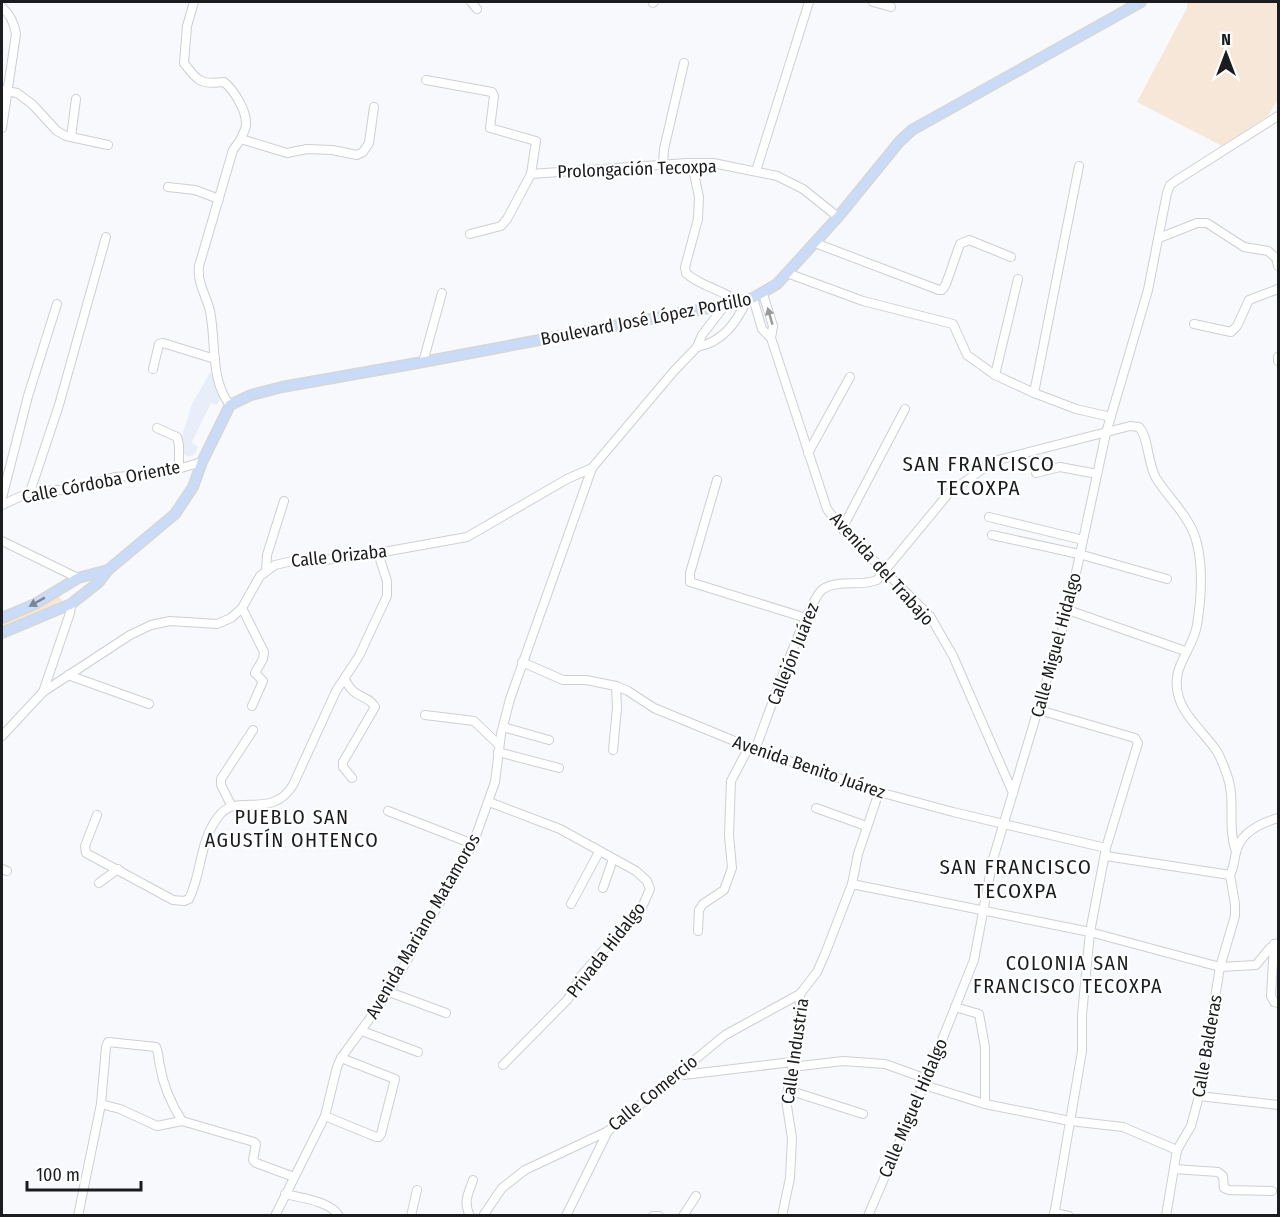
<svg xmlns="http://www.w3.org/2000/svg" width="1280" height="1217" font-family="'Fira Sans Condensed',sans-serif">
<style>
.built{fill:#e8eef9}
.green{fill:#f7e7d9}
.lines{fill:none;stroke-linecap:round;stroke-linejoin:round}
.minor-casing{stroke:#cdcfd3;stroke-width:10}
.major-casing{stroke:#d6d6d6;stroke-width:12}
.minor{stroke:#fff;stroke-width:8}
.major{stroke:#cadbf8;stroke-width:9}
.oneway{fill:#989999}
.oneway2{fill:#7b8595}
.labels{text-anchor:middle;stroke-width:4.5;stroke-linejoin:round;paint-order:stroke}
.street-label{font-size:18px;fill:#1b1c1d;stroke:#fff}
.neighbourhood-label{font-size:20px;letter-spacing:1.5px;fill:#1b1c1d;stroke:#fff}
.quarter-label{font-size:21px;letter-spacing:1.5px;fill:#1b1c1d;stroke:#fff}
</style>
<rect width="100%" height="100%" fill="#f7f9fd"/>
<path class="built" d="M211,371l10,26 -4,8 -6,-2 -19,39 6,5 -3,7 -6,3 -8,-4 1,-17 10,-32z"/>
<g class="green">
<path d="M1187,2h91v97l-10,17 -46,30 -85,-44 50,-94z"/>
<path d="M60,589l-1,7 5,7 -62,29v-13z"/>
</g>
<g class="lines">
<g class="minor-casing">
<g id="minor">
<path d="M194,2l-7,24 -3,37c13,18 17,22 40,19 10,8 23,29 22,43 0,4 -4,10 -5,14l46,14 20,-4 25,1 25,5 6,-3 6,-9 5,-36"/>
<path d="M471,2l6,7"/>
<path d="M873,2l18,5"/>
<path d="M653,3l1,-1"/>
<path d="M2,7c8,8 12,15 14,27l-14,94"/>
<path d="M426,80l66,12 2,4 -4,32 46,13 -5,33 -24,45 -6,7 -31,8"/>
<path d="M2,90l15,3 15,11 25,27 9,5 42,9"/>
<path d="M71,137l5,-38"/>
<path d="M692,164l7,33 -1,22 -13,48 1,6c15,14 36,16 52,29"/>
<path d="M663,165l1,-16 20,-86"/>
<path d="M756,171l53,-169"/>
<path d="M531,174l156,-11h26l64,13 26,13 35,28"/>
<path d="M168,187l27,3 24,9"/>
<path d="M1159,238l38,-15h10l37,24 24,4 8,7 2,8"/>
<path d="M815,243l124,47h3l4,-6 14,-40 9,-4 42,17"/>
<path d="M787,273l76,28 90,23 14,31 28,20 39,18 42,16 35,8"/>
<path d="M763,294l10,32 -2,12 56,171 15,20 88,87 23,40 60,137"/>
<path d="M753,298l9,31 9,9"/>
<path d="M1194,324l37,8 6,-6 12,-26 29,-11"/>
<path d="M697,347c26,-5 39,-24 50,-47"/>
<path d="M1278,357v4"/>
<path d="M423,362l19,-69"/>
<path d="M153,369l6,-25 4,-1 52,16"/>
<path d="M995,375l23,-96"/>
<path d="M1034,393l45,-227"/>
<path d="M230,405c-20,-24 -14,-65 -20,-94 -4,-16 -13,-28 -11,-45l34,-116 8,-11"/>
<path d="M157,428l20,9 2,8v23"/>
<path d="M808,453l42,-76"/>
<path d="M1036,473l24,-6 37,7"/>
<path d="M717,480l-27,93v9l116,36"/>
<path d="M30,492l29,-87 47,-168"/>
<path d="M2,498l26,-102 29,-92"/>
<path d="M2,505l28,-13 42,-3 43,-12 45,-3 42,-12"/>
<path d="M989,517l94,23"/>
<path d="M842,529l63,-120"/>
<path d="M992,535l87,19 88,25"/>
<path d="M2,541l76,37"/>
<path d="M266,571l1,-16 17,-54"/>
<path d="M242,608l22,44 -1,7 -8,14 8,8 -11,25"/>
<path d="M1068,610l117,41"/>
<path d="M522,662l41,18h23l30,6 12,5 26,17 95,39 130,45 74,20 153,36"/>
<path d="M68,675l81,29"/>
<path d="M345,679c9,21 23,15 30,28l-32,55v5l9,11"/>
<path d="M43,692l27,-79 1,-9"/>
<path d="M1039,710l96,28 3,5 -32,105 -16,84 -8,83v36l-28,165"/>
<path d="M425,715l49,6 25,24"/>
<path d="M503,727l46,13"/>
<path d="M2,736l41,-44 87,-57 21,-10 19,-4 47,3 14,-6 11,-10 18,-32 15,-11 17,-4 33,-1 53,-7 89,-16 100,-58 25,-11"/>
<path d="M613,750l4,-42 -1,-22"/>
<path d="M755,750c10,-26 53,-151 68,-161 16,-10 38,-2 54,-9l72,-87 45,-32 136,-35 9,1c10,11 8,35 17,51 9,15 23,28 32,44 17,26 14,73 9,103 -4,26 -28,42 -18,73 6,19 26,36 37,52 5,7 8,17 11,25 9,24 0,52 9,77"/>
<path d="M498,752l61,16"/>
<path d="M489,802l71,27 76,42 11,10 3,8 -7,16 -62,71 -13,23 -65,66"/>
<path d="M231,805l-10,-20v-6l32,-49"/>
<path d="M816,808l50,18"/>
<path d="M388,811l85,33"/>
<path d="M97,815l-12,31 1,7 87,47 11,1 5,-2c13,-26 10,-57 29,-82 18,-26 53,4 75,-32l43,-94 23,-35 28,-60v-15l-9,-28"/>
<path d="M1106,856l124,19"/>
<path d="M2,869l5,2"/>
<path d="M1230,875c4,-8 4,-14 6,-23 4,-19 25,-29 42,-34"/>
<path d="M99,883l19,-14"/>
<path d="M852,884l238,48 130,35 36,-2 14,-17 8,-5"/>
<path d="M603,888l10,-29"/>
<path d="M571,904l28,-52"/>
<path d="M698,931l1,-21 4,-6 21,-14 8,-22 -3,-33 2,-54 18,-34"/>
<path d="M1274,944l-3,52 3,6 4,1"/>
<path d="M389,992l57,21"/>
<path d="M955,1007l24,7 6,33v57"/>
<path d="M362,1031l56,21"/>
<path d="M792,1067l51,-6 42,3 42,15"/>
<path d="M675,1076l117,-14"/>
<path d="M924,1085l61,19 85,17 53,6 54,23"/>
<path d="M788,1090l75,24"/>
<path d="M1199,1096l79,9"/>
<path d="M325,1116l51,21h3l2,-3 14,-55 -54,-21"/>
<path d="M182,1121l72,21 2,2 -3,16 3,3 38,14"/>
<path d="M1174,1169l44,3 5,4 1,12 5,2 43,1"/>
<path d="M285,1194c16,4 45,7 54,22"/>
<path d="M1054,1213l15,3"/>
<path d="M78,1216l23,-112 5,-57 2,-5 48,5c3,6 2,12 4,19 3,19 12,39 22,55l-25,5 -37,-17 -19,-5"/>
<path d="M275,1216l50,-100 12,-49 4,-9 48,-66 84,-148 22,-62 6,-48 9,-35 82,-231 82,-97 23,-24 5,-12 23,-30"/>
<path d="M411,1216l6,-26"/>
<path d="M470,1216c-7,-15 -2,-21 3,-36"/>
<path d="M483,1216l19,-28 23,-18 83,-39 117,-96 75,-41 17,-22 8,-18 27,-70 6,-30 21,-62"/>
<path d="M566,1216l42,-85"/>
<path d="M653,1216h6"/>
<path d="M683,1216l13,-20"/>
<path d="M782,1216l8,-38 2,-40 -6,-38 15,-75 -1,-31"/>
<path d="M868,1216l56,-131 50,-125 19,-101 75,-249 38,-177 42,-143 19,-97 3,-8 7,-5 101,-64"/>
<path d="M1166,1216l11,-66 14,-24 8,-30 21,-129 15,-51v-12l-5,-29"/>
</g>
</g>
<g class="major-casing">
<g id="major">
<path d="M2,618l33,-14 43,-26 30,-8"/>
<path d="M2,633l69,-29 28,-22 9,-12 67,-56 18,-27 9,-25 28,-57 21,-10 31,-8 141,-25 302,-57 28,-7 24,-14 61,-67 62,-76 12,-11 229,-128"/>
</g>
</g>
<use href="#minor" class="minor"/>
<use href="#major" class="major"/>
</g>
<defs><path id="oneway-solid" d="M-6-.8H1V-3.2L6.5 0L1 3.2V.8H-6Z" transform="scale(1.5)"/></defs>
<use class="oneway" href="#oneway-solid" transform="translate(770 316) rotate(-106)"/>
<use class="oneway2" href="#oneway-solid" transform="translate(37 602) rotate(151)"/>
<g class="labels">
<g class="street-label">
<text transform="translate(637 169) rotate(-2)" y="6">Prolongación Tecoxpa</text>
<text transform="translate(646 319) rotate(-11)" y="6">Boulevard José López Portillo</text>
<text transform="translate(101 482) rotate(-11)" y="6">Calle Córdoba Oriente</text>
<text transform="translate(339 556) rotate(-6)" y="6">Calle Orizaba</text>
<text transform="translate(882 569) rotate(48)" y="6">Avenida del Trabajo</text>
<text transform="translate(1056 645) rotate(-75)" y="6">Calle Miguel Hidalgo</text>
<text transform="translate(793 654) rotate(-68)" y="6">Callejón Juárez</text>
<text transform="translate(809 767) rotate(19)" y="6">Avenida Benito Juárez</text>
<text transform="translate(423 926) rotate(-60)" y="6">Avenida Mariano Matamoros</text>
<text transform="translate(606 950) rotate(-52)" y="6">Privada Hidalgo</text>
<text transform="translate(1207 1046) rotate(-80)" y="6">Calle Balderas</text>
<text transform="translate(795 1051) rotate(-82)" y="6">Calle Industria</text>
<text transform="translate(653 1093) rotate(-39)" y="6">Calle Comercio</text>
<text transform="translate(913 1108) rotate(-67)" y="6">Calle Miguel Hidalgo</text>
</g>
<g class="neighbourhood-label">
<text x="292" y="824">PUEBLO SAN<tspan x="292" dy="23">AGUSTÍN OHTENCO</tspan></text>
<text x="1068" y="970">COLONIA SAN<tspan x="1068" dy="23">FRANCISCO TECOXPA</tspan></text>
</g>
<g class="quarter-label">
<text x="979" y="471">SAN FRANCISCO<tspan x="979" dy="24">TECOXPA</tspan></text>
<text x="1016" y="874">SAN FRANCISCO<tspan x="1016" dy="24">TECOXPA</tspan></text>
</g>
</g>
<rect width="1280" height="1217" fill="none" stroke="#1b1c1d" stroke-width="6"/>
<g transform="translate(1226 54)" stroke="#ffffff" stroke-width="4.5" paint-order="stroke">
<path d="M0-4.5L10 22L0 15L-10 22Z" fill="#1b1c1d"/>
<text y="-9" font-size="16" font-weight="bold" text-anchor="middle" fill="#1b1c1d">N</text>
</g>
<path d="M27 1181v9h114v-9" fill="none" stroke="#1b1c1d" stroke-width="3"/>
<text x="36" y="1181" font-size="18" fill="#1b1c1d" stroke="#ffffff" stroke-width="4.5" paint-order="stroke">100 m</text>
</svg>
